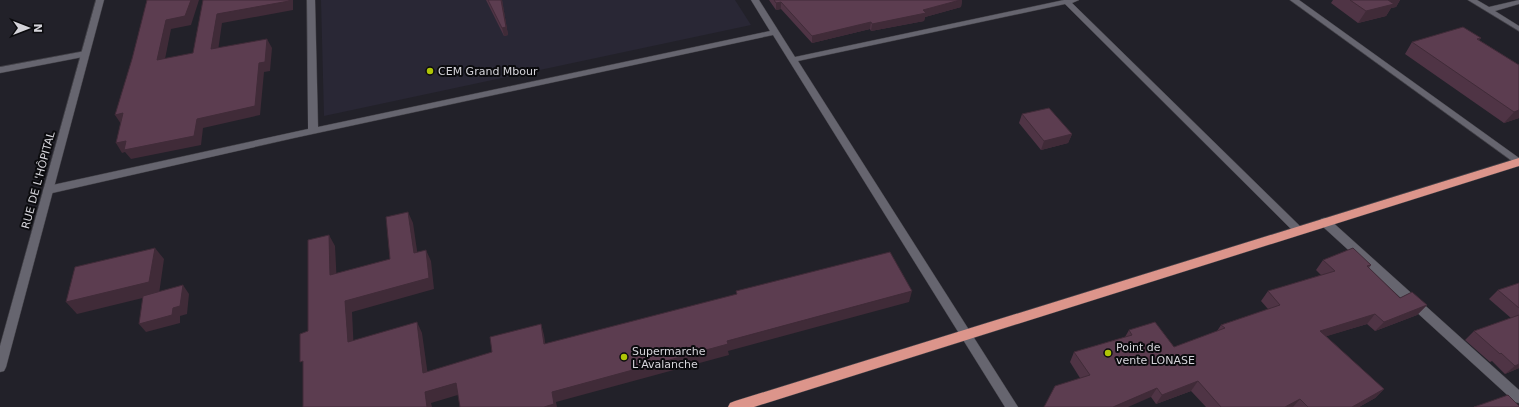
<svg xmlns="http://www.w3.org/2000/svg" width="1519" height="407" font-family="'DejaVu Sans',sans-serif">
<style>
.built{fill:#292735}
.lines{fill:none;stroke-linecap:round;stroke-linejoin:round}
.minor-casing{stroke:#403f45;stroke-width:1}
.secondary-casing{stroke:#403f45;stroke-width:1}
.trunk-casing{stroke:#403f45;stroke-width:1}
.minor{fill:#66656f;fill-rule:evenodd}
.secondary{fill:#66656f;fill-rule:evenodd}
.trunk{fill:#dc958b;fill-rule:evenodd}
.wall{fill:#4f3445}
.shaded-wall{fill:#402b38}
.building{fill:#5c3d50;stroke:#402b38}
.poi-dot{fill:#afc506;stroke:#0b0b0e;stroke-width:1.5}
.labels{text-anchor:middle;stroke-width:4;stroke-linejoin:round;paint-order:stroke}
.poi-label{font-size:11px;fill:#d5d4da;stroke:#0b0b0e;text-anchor:start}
.street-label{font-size:11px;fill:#d5d4da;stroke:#0b0b0e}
</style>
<rect width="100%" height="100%" fill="#222129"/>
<path class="built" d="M321,0h414l16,25 -427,91z"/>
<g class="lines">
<g class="minor-casing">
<g id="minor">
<path d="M307,0h8l3,127 452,-96 -19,-31h8l36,57 269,-57h15l-7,3 232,227 -1,3h-8l-230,-229 -267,57 220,346h-13l-232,-372 -479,103 -246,56 -3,-1 -2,-3 5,-4 260,-57z"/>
<path d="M1290,0h9l220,158v8z"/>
<path d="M1468,0h9l12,7 30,-7v4l-24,7 24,15v5z"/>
<path d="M85,51l3,1 1,2 -1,2 -88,17v-6z"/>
<path d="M1325,218l4,1 190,171v13l-4,-1 -194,-177 -1,-3 1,-3z"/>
</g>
</g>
<g class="secondary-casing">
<path id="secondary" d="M96,0h8l-98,367 -2,4 -4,1v-26z"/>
</g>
<g class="trunk-casing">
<path id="trunk" d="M1519,158v8l-765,241h-26l2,-4 5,-2z"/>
</g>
<use href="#minor" class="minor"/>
<use href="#secondary" class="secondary"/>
<use href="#trunk" class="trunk"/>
</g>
<g class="wall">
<path d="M486,0h16l6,35 -4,1z"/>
<path d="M769,0h193l-1,7 -36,10 -1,4 -53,10 -1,-2 -58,14 -31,-34 -5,1z"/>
<path d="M1333,0h67l-4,7 -5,1 -5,8 -28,7 -27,-20z"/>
<path d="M1481,38l-2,2 40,25v53l-15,5 -99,-69 7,-12z"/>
<path d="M1022,114l50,20 -4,9 -27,7 -22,-27z"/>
<path d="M1323,260l48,5 -2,3 31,30 27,7 -10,10 -42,16 -8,-7 -41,12 58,53 -9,9 -16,9h-153l-15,-16 -35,13 -5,-7 -71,-19 -10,-16 4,-10 51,-15 4,-7 45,17 43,-16 4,-6 47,-16 -7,-8 7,-10 53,-16 -5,-5z"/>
<path d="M1519,283v85l-14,6 -13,-13 -2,1 -25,-22 9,-9 37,-13 -22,-19 9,-9z"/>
</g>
<g class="shaded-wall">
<path d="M191,0h8l-8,25 -20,4 -8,40 -6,-9 9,-40z"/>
<path d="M289,0h4v10l-71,13 -5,35 -6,-9 6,-35z"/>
<path d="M501,0h1l6,35 -4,1 -2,-8z"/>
<path d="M960,0h2l-1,7 -36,10 -1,4 -53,10 1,-7z"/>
<path d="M1386,0h14l-4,7 -5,1 -5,8 -28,7 8,-12z"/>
<path d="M781,2v7l-5,1v-7z"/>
<path d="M871,22l-1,7 -58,14v-7z"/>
<path d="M267,39l5,9 -2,23 -6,1 -4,43 -57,13 -2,17 -70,14 -6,-7 -3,1 -6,-10 81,-24z"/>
<path d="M1519,110v8l-15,5 10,-11z"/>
<path d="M123,113l-2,11 -6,-9z"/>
<path d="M1072,134l-4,9 -27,7 3,-9z"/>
<path d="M408,212l5,11 6,41 -5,-11z"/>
<path d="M329,235l6,11 2,40 -7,-11z"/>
<path d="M155,248l9,11 -5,35 -82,20 -11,-12z"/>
<path d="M426,250l5,11 3,28 -82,23 2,41 -6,-11 -3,-41z"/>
<path d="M183,285l6,9 -2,20 -7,2v7l-34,9 -7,-8 34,-16z"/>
<path d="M912,291l-3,11 -181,49 1,4 -173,47 1,5h-13l8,-15 175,-51z"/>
<path d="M1427,305l-10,10 -42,16 9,-9z"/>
<path d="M1375,314l-8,10 -56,17 9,-10z"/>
<path d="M417,322l5,11 7,50 -6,-10z"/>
<path d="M541,324l3,11 3,20 -3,-11z"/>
<path d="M1519,364v4l-14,6 10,-8z"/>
<path d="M1198,381l-7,10 -35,13 6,-9z"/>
<path d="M456,383l5,11 -30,9 1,4h-5l-2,-15z"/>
<path d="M1157,388l-6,9 -23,10h-15z"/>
<path d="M1384,389l-9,9 -16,9h-7z"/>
<path d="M1300,399l-7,8h-8z"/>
</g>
<g class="building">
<path d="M147,0h44l-6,16 -19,4 -9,40 36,-7 10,-53h86v1l-72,13 -6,35 56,-10 -2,23 -6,1 -4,43 -58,13 -3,17 -70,14 2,-9 -10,2 7,-30 -8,2 17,-56z"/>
<path d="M488,0h13l5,27 -4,1z"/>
<path d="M774,0h186l-37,10 3,3 -54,11 -1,-2 -59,14 -31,-34 -5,1z"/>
<path d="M1350,0h38l6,4 -28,7z"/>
<path d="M1463,27l18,11 -4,1 42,26v45l-5,2 -102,-70z"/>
<path d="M1049,108l23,26 -28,7 -22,-27z"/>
<path d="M408,212l6,41 12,-3 3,28 -84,23 3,41 69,-20 6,51 69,-21 -2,-15 51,-13 3,20 193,-50 -1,-3 154,-39 22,39 -185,50 1,3 -176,48 2,12 -10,3h-84l-4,-24 -31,9 2,15h-124v-46l-3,1v-28l8,-3v-91l21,-5 1,40 60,-16 -4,-42z"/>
<path d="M155,248l-6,34 -83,20 9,-35z"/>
<path d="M1353,248l18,17 -4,1 33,32 12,-6 15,13 -43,17 -9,-8 -55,17 64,58 -32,18h-44l-8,-8 -15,8h-64l-23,-26 -36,14 -5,-7 -44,19h-69l11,-21 35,-11 -16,-23 58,-17 -3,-5 26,-8 19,25 51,-19 -4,-3 59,-20 -12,-14 67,-20 -12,-11z"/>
<path d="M1519,283v25l-21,-18z"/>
<path d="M183,285l-3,21 -7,2 -1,7 -33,9 4,-28z"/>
<path d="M1519,315v49l-4,2 -14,-13 -1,1 -26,-23z"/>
<path d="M1508,395l11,11v1h-45z"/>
</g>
<g class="poi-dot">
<circle cx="430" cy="71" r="4"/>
<circle cx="1108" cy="353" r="4"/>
<circle cx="624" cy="357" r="4"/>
</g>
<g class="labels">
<g class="poi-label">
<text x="438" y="75">CEM Grand Mbour</text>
<text x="1116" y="351">Point de<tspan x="1116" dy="13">vente LONASE</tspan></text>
<text x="632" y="355">Supermarche<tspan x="632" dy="13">L'Avalanche</tspan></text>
</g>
<g class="street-label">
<text transform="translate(38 180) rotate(-75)" y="4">RUE DE L'HÔPITAL</text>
</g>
</g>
<g transform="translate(28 28) rotate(90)" stroke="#0b0b0e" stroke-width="3" paint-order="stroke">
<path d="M0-3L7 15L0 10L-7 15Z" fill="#d5d4da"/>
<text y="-6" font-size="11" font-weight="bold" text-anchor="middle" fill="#d5d4da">N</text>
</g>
</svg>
